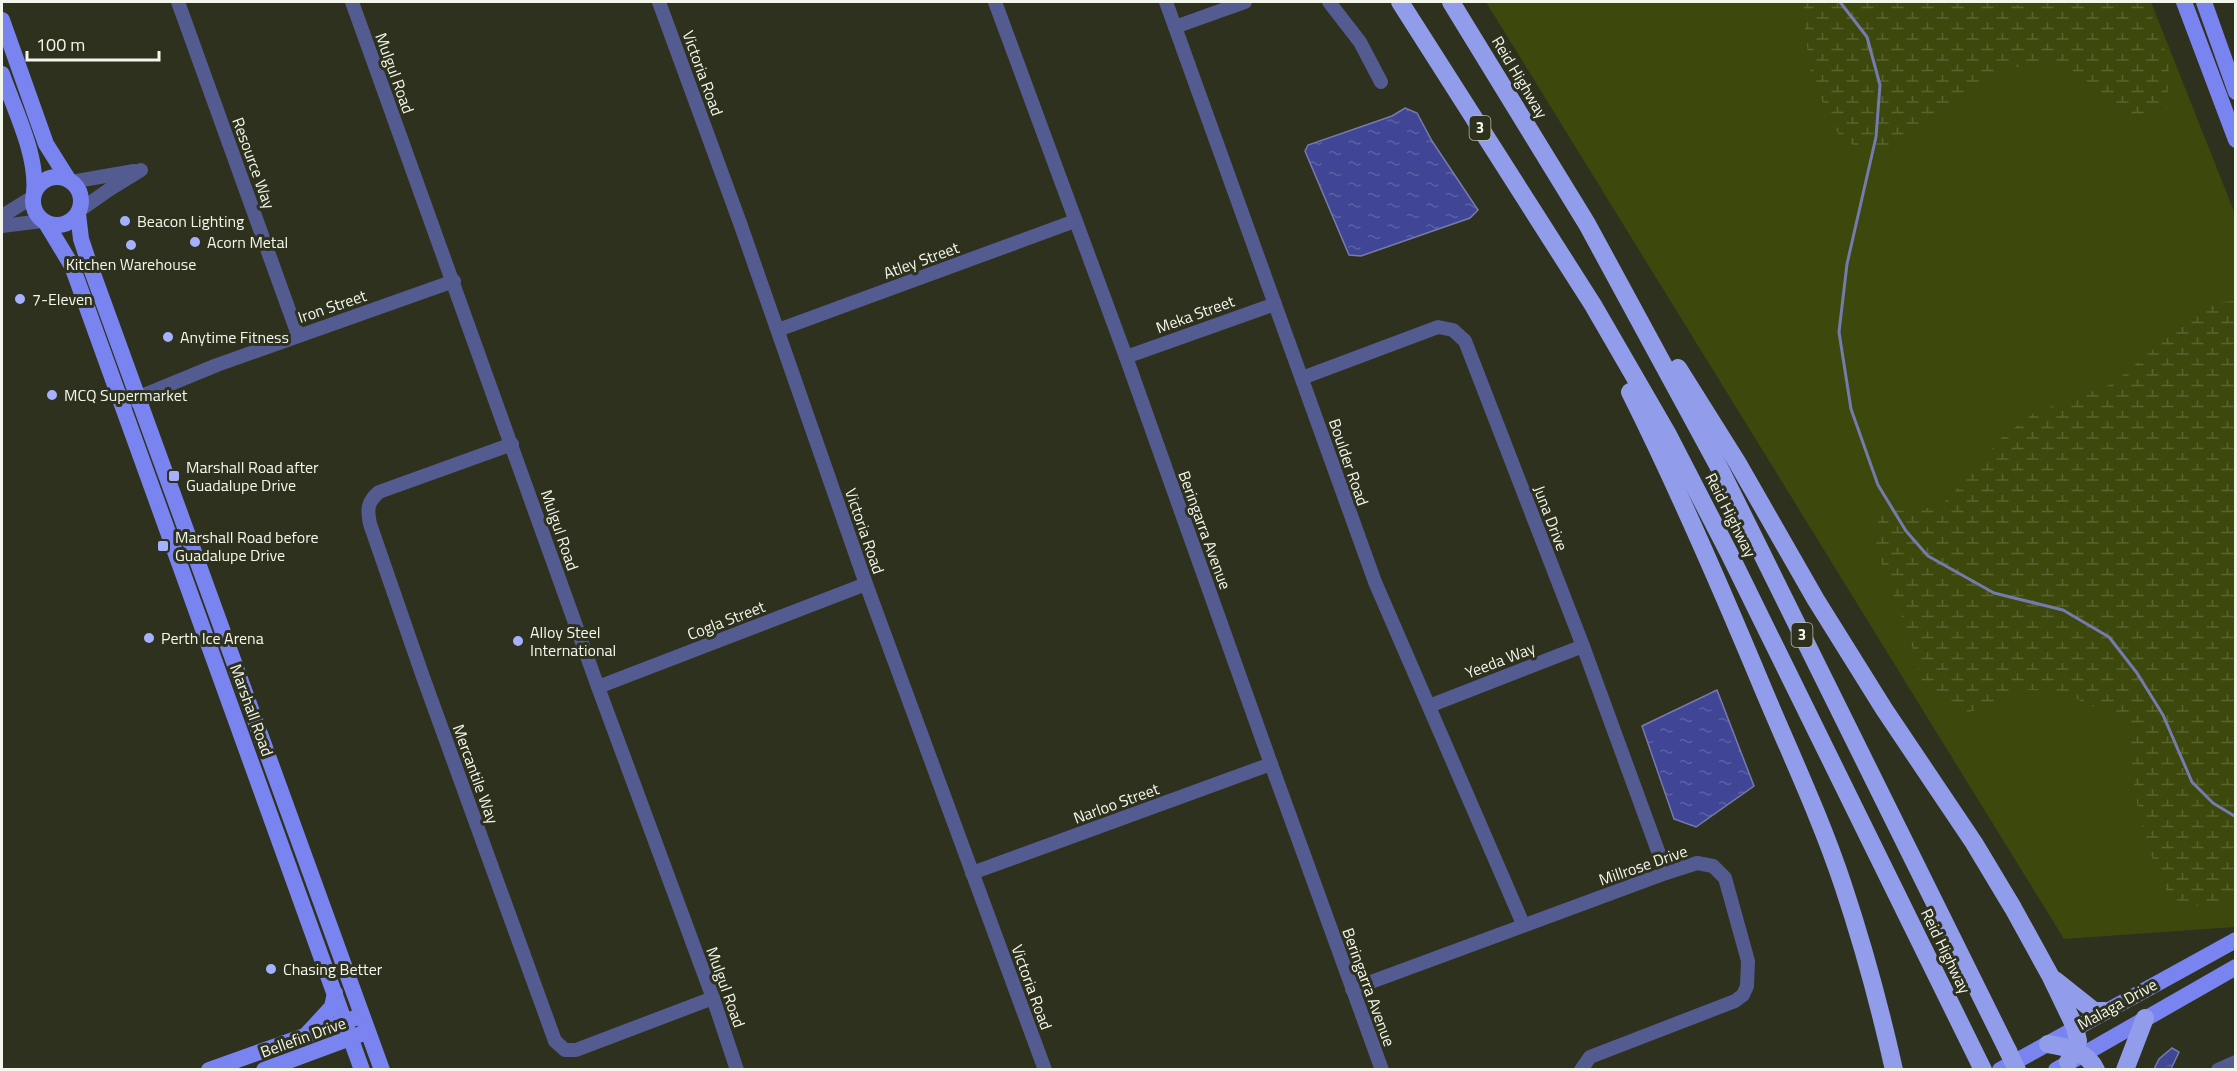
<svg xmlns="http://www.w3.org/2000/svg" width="2237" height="1071" font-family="'Titillium Web',sans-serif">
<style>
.grass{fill:#3d480d}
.wetland{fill:url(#wetland-marsh)}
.water{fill:url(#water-ripples);stroke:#767bae;stroke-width:1.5}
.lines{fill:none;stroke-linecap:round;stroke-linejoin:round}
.stream{stroke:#767bae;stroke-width:3}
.minor{stroke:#545b90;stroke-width:14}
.major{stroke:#7984f0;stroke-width:16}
.highway{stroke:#919dea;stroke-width:18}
.highway-bridge{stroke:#919dea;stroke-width:18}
.poi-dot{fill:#a5b1fc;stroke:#2d311d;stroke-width:2}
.labels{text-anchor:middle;stroke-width:6;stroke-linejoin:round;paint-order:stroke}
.shield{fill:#2d311d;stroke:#b8bbac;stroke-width:1.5}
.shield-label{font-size:15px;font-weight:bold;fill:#f3f6ea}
.street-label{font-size:16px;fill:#f3f6ea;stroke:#2d311d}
.poi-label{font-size:16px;fill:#f3f6ea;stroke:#2d311d;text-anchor:start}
</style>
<defs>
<pattern id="wetland-marsh" width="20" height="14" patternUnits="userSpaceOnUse" patternTransform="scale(1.5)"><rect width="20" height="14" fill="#3d480d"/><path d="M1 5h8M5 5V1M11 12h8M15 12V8" fill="none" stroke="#5a6330"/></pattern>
<pattern id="water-ripples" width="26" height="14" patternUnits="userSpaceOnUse" patternTransform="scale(1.5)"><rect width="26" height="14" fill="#404695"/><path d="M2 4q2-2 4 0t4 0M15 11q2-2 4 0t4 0" fill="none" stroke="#5c61a4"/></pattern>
</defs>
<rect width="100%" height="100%" fill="#2d311d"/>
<path class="grass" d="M1486,2h665l84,212v713l-171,12z"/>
<g class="wetland">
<path d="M1809,2h174l36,3 11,-3h113l6,6 20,54 -2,47 -30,10 -77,-58 -44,6 -74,45 -46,33 -38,3 -19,-13 -27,-54 -7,-49 -1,-27z"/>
<path d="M2235,301v601c-18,5 -52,8 -66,-8 -3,-3 -6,-11 -8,-16 -22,-46 -32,-103 -30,-154l-72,-33 -32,-1 -35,16 -24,6 -45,-23 -12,-47 -36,-96 4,-33 37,-5h23l35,-37 26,-32 34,-26 78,-29 97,-81z"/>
</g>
<g class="water">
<path d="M1405,108l12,5 15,28 46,69 -8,8 -109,38 -12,-1 -44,-104 3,-6 84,-29z"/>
<path d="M1717,690l37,96 -58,41 -22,-8 -32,-93z"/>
<path d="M2172,1048l7,4 -8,17h-17l5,-10z"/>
</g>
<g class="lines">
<path class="stream" d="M1840,2l27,35 13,48 -4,52 -29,127 -8,68 12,77 27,76 28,46 22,25 66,37 69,17 46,27 28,36 26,42 29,67 21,21 23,14"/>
<g class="minor">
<path d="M178,2l120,333"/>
<path d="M352,2l246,685 115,311 24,72"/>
<path d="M659,2l81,221 126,361 179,486"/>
<path d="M995,2l131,355 145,407 111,306"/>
<path d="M1166,2l209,580 148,342"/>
<path d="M1329,2l31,40 21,40"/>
<path d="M1175,27l70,-25"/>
<path d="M71,182l63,-11"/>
<path d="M80,210l30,-21 31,-19"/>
<path d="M2,216l31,-19"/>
<path d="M2,226l40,-5"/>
<path d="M778,330l297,-109"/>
<path d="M1126,357l149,-53"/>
<path d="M1302,378l136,-51 15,3 12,11 118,305 83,227"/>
<path d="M122,404l95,-39 237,-84"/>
<path d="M512,444l-133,48c-12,10 -12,18 -9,32l53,153 132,364 10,9h11l137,-52"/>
<path d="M598,687l268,-103"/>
<path d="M1429,706l154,-60"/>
<path d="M972,873l299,-109"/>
<path d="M1352,989l314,-116 31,-10 16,3 12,12 23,83 -1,25 -4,9 -8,6 -145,56 -9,13"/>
<path d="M2218,1070l18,-8"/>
</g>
<g class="major">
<path d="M2184,2l52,138"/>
<path d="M2204,2l32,90"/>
<path d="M2,20l44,124 22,35"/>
<path d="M2,74c12,35 36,81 32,119"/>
<circle cx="57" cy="201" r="24"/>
<path d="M78,214l3,25 7,21 294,810"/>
<path d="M46,223l26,43 290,804"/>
<path d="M308,1033l24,-26 3,-14"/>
<path d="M209,1070l146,-52"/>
<path d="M264,1070l97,-36"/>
<path d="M2000,1070l236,-130"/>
<path d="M2056,1070l180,-103"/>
</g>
<g class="highway">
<path d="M1400,2l193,303 74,128 62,120 254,517"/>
<path d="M1451,2l136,222 134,247 287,580"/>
<path d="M1678,368l59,94 79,138 68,109 90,134 39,65 38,69 24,50 3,14 -3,10 -7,11"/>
<path d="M1630,392c49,98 92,198 134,299 27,64 57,128 79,194 20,60 37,122 51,185"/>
<path d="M2055,980l39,31h11"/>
<path d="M2048,1044c19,3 39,7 48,26"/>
<path d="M2125,1070l20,-52"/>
</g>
<path class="highway-bridge" d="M2008,1051l9,19"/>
</g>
<g class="poi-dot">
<circle cx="125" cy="221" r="6"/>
<circle cx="195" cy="242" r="6"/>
<circle cx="131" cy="245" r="6"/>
<circle cx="20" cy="299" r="6"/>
<circle cx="168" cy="337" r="6"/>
<circle cx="52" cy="395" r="6"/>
<rect x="168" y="470" width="12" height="12" rx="3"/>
<rect x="157" y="540" width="12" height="12" rx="3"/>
<circle cx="149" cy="638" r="6"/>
<circle cx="518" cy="641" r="6"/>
<circle cx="271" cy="969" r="6"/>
</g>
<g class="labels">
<g class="shield">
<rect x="1469.5" y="116" width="21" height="24" rx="4.5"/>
<rect x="1791.5" y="623" width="21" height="24" rx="4.5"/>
</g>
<g class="shield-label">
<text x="1480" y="133">3</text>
<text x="1802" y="640">3</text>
</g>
<g class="street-label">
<text transform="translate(395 73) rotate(70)" y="6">Mulgul Road</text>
<text transform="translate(703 73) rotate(70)" y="6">Victoria Road</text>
<text transform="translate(1520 77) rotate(59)" y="6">Reid Highway</text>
<text transform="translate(254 163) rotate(70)" y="6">Resource Way</text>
<text transform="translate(921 260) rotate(-20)" y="6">Atley Street</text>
<text transform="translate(332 306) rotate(-19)" y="6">Iron Street</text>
<text transform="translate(1195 314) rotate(-20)" y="6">Meka Street</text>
<text transform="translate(1349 462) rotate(71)" y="6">Boulder Road</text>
<text transform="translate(1731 515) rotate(63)" y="6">Reid Highway</text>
<text transform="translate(1551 518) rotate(69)" y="6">Juna Drive</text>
<text transform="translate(560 530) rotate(71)" y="6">Mulgul Road</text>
<text transform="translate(1205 530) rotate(70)" y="6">Beringarra Avenue</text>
<text transform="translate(865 531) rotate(71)" y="6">Victoria Road</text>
<text transform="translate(726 620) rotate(-21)" y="6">Cogla Street</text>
<text transform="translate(1500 660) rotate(-21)" y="6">Yeeda Way</text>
<text transform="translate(252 710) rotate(70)" y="6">Marshall Road</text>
<text transform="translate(476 774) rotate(70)" y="6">Mercantile Way</text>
<text transform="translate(1116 803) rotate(-20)" y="6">Narloo Street</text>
<text transform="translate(1643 865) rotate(-19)" y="6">Millrose Drive</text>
<text transform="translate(1946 951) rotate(64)" y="6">Reid Highway</text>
<text transform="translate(726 987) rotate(70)" y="6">Mulgul Road</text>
<text transform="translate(1032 987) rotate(70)" y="6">Victoria Road</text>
<text transform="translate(1369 987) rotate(70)" y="6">Beringarra Avenue</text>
<text transform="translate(2117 1004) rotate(-29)" y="6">Malaga Drive</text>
<text transform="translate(303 1037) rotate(-20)" y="6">Bellefin Drive</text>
</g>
<g class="poi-label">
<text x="137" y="227">Beacon Lighting</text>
<text x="207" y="248">Acorn Metal</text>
<text x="131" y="270" text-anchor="middle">Kitchen Warehouse</text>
<text x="32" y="305">7-Eleven</text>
<text x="180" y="343">Anytime Fitness</text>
<text x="64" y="401">MCQ Supermarket</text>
<text x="186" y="473">Marshall Road after<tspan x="186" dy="18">Guadalupe Drive</tspan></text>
<text x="175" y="543">Marshall Road before<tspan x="175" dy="18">Guadalupe Drive</tspan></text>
<text x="530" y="638">Alloy Steel<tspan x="530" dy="18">International</tspan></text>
<text x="161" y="644">Perth Ice Arena</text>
<text x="283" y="975">Chasing Better</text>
</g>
</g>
<rect width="2237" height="1071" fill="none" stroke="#f3f6ea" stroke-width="6"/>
<path d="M27 51v9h132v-9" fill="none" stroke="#f3f6ea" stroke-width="3"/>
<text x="36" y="51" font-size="18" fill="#f3f6ea" stroke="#2d311d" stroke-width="4.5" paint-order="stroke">100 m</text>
</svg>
